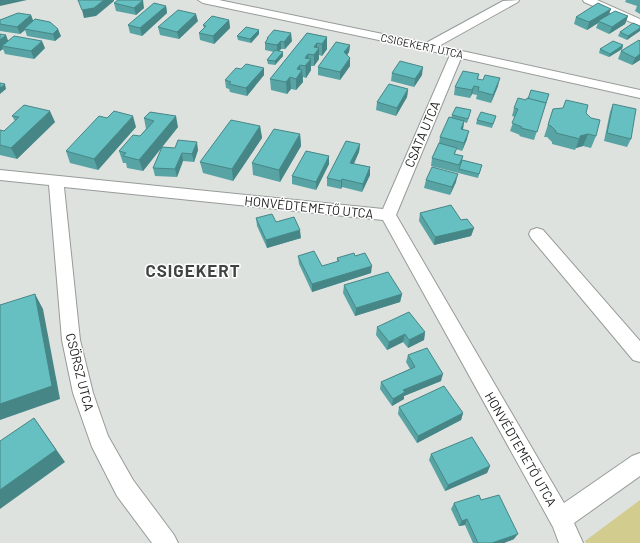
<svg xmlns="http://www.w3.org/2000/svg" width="640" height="543" font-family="Barlow,sans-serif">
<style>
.green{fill:#d3cc8f}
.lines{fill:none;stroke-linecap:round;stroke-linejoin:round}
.minor-casing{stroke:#969b99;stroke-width:2}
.minor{fill:#fff;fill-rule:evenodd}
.wall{fill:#58a4a5}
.shaded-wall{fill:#478686}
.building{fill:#66bfc0;stroke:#478686}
.labels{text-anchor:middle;stroke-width:3;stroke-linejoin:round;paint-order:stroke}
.far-street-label{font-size:11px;fill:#181a19;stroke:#fff}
.street-label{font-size:13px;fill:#181a19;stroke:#fff}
.district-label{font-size:17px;font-weight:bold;letter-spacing:1px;fill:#404342;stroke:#fff}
</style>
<rect width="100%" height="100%" fill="#dde2df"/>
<path class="green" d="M640,500v43h-54l-1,-2z"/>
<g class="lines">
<g class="minor-casing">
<g id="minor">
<path d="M198,0h21l207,43 77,-42 16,-1 -1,2 -79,44 201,44v8l-179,-40 -65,157 168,288 68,-47 8,-3v23l-66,47 9,20h-24l-6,-16 -170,-307 -319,-33 16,153 13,53 15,43 25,44 41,55 4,8h-26l-35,-47 -25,-49 -19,-54 -11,-53 -13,-155 -49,-5v-10l383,39 67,-154 -247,-52z"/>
<path d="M583,0h14l43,19v7l-56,-24z"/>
<path d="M537,228l6,2 97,111v21l-7,-2 -102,-122 -2,-4 2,-4z"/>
</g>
</g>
<use href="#minor" class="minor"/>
</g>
<g class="wall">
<path d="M626,0h14v14l-5,-3 2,-5 -12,-4z"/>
<path d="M114,3l30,5 -8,7 -20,-4z"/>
<path d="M166,6l1,7 -25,23 -12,-3 -2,-8z"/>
<path d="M611,9l-2,5 19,2 -3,8 -16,10 -13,-6 2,-5 -11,7 -13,-6 2,-7z"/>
<path d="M31,15l2,6 28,15 -6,5 -28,-5 -2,-6 -5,4 -20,-3v-11z"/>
<path d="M229,20l1,8 -16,16 -14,-4 -1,-7 5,-5 -1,-3z"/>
<path d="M198,21l-19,18 -19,-4 -2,-8z"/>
<path d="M640,26l-13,14 -9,-4 2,-4z"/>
<path d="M307,33l20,4v12l-5,7 -3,-1v4l-5,7h-3v4l-5,8 -3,-1v5l-7,8 -5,-1 -4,5 -16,-4 -1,-11z"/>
<path d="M0,34l8,7 37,7 -11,11 -29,-5 -2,-5 -3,2z"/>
<path d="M259,34l-8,9 -13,-3 -1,-4z"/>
<path d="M267,38l25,3 -7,8h-4l-2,2 4,1v4l-8,9 -7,-1 -1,-4 7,-8 -9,-2v-7l2,-3z"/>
<path d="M640,41v19l-8,5 -14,-6 3,-8z"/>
<path d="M350,45l-1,7 -2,3 3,11 -10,14 -22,-5v-8z"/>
<path d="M623,45l-1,4 -13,8 -10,-4 1,-4z"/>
<path d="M241,69l23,6 -17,21 -17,-4 -1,-3 -3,-1 -1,-8z"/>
<path d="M392,73l30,2 -8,12 -23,-6z"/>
<path d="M479,74l-1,5 20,7 -7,17 -15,-4 1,-4 -5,-1 -2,4 -16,-3 1,-8z"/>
<path d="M408,89l-1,8 -11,19 -20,-6 1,-8z"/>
<path d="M549,94l-15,46 -15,-4 1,-1 -10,-4 5,-14 -3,-1 2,-8 14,-9z"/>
<path d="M566,100l20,13 10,23 -5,12 -8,-2 -7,2 -1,2 -23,-6v-2l-5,-5h-3l9,-28 10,-1z"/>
<path d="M613,104l18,35 -4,8 -23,-6 6,-29z"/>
<path d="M150,112l28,15 -35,44 -16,-3 -1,-5h-3l-4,-12 21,-15 6,-7 -2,-11z"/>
<path d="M470,114l-3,9 -3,-1 -1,7 4,10 -5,12 -6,-2 -1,5 8,2 -1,4 20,5 -4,13 -47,-12 1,-8 7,-15 1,-6 11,-19 1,-3z"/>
<path d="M12,116l43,6 -38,37 -17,-4v-25l4,1 11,-10z"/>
<path d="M496,116l-4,12 -16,-4 1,-4z"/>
<path d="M260,126l2,12 -29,43 -30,-8 -3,-11z"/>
<path d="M136,127l-38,43 -28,-7 -4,-12z"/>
<path d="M300,134l1,12 -21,36 -27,-7 -1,-12z"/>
<path d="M360,144l-1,8 -5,12 16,3v8l-8,17 -20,-5 -1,2 -14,-3v-8z"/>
<path d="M162,147l36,3 -4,12 -11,-1 -6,16 -22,-1 -2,-8z"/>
<path d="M329,156v8l-13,26 -24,-6v-8z"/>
<path d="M426,180l30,2 -6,13 -26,-7z"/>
<path d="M420,213l54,15 -3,8 -37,9 -15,-24z"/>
<path d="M256,218l20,4 25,16 -34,10 -10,-22z"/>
<path d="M298,256l24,10 15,-4v-4l18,-2 16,17 -59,19 -13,-28z"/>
<path d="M344,285l58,9 -2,8 -45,14 -12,-23z"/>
<path d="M377,327l48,5 -1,8 -16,8 -5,-6 -16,8 -11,-15z"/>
<path d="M408,355l33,26 -37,15v3l-12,7 -12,-17 1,-7 29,-13 -4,-7z"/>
<path d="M399,407l64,6 -2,7 -44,23 -19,-29z"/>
<path d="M431,454l59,12 -3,7 -42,18 -16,-31z"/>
<path d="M481,500l33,39 -10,4h-31l-8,-18 -6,1 -8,-17 3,-6z"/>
</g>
<g class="shaded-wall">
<path d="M0,0h27l-27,6z"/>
<path d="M104,0h10v1l-18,15 -12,2 -2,-8z"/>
<path d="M143,0l1,8 -8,7 -2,-7z"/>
<path d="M166,6l1,7 -25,23 -2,-8z"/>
<path d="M611,9l-3,7 -10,5v2l-11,7 2,-8z"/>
<path d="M196,14l2,7 -19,18 -2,-7z"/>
<path d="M31,15l3,8 -10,6 1,1 -5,4 -3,-7z"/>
<path d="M628,16l-3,8 -16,10 3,-7z"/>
<path d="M229,20l1,8 -16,16 -1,-8z"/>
<path d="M640,28v3l-13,9 1,-4z"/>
<path d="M58,29l3,7 -6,5 -2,-7z"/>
<path d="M259,30v4l-8,9 -1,-4z"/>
<path d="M291,33l1,8 -7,8 -1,-7z"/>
<path d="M6,35l3,8 -7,3 1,3 -3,2v-11z"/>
<path d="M327,37v12l-5,7v-12z"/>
<path d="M42,41l3,7 -11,11 -3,-8z"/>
<path d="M281,41v8l-4,4v-8z"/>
<path d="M317,43v8l2,-3v11l-5,7v-19z"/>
<path d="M350,45l-1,7 -5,8v-8z"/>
<path d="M623,45l-1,4 -13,8 1,-3z"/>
<path d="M283,52v4l-8,9v-4z"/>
<path d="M308,54l1,8 2,-3v11l-5,8 -1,-20z"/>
<path d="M640,54v6l-8,5 3,-7z"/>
<path d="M350,58v8l-10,14v-8z"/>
<path d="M300,65v9l2,-4 1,12 -7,8v-11l1,-10z"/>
<path d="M423,67l-1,8 -8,12 1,-8z"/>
<path d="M264,68v7l-17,21 -1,-8z"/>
<path d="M290,77l1,12 -4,5 -1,-12z"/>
<path d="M500,78l-2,8 -7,17 2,-8z"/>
<path d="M5,84l1,5 -6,5v-6z"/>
<path d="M474,86l-2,8 -2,4 2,-8z"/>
<path d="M408,89l-1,8 -11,19 1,-8z"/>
<path d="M50,111l5,11 -38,37 -6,-11z"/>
<path d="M133,116l3,11 -38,43 -4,-11z"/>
<path d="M176,116l2,11 -35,44 -4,-11z"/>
<path d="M464,121l-1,8 -4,8 2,-8z"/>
<path d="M260,126l2,12 -29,43 -1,-12z"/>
<path d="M469,131l-2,8 -5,12 2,-8z"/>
<path d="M300,134l1,12 -21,36 -1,-12z"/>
<path d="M588,134l-5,12 -7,2 4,-12z"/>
<path d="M197,142l1,8 -4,12 -2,-8z"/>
<path d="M360,144l-1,8 -9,19v-8z"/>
<path d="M182,153l1,8 -6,16 -2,-8z"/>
<path d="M329,156v8l-13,26v-8z"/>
<path d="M370,167v8l-8,17 1,-8z"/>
<path d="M458,174l-2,8 -6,13 2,-8z"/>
<path d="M342,179v8l-1,2v-8z"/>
<path d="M474,228l-3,8 -37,9 1,-8z"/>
<path d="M300,230l1,8 -34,10 -1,-8z"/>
<path d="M372,266l-1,7 -59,19v-8z"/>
<path d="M35,294l8,15 17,90 -60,21v-16z"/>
<path d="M402,294l-2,8 -45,14 1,-8z"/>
<path d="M425,332l-1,8 -16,8 1,-8z"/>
<path d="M405,334l-2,8 -16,8 2,-8z"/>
<path d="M443,374l-2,7 -37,15v3l-12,7 1,-7 10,-9z"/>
<path d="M463,413l-2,7 -44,23 1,-7z"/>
<path d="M34,418l31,44 -65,47v-19z"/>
<path d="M490,466l-3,7 -42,18 3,-6z"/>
<path d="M467,519l-2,6 -6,1 3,-5z"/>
<path d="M518,534l-4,5 -10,4h-12z"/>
</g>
<g class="building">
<path d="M78,0h26l-10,8 -12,2z"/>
<path d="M118,0h25l-9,8 -20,-5z"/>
<path d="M154,3l12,3 -26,22 -12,-3z"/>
<path d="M598,3l13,6 -22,13 -13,-5z"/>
<path d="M178,10l18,4 -19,18 -19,-5z"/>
<path d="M615,11l13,5 -16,11 -14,-6z"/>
<path d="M18,13l13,2 -14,12 -17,-3v-4z"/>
<path d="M212,16l17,4 -16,16 -14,-3 7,-7 -3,-1z"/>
<path d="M35,19l15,3 8,7 -5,5 -29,-5z"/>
<path d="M633,23l7,3v2l-12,8 -8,-4z"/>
<path d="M246,27l13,3 -9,9 -13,-3z"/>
<path d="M274,30l17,3 -7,9 -3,-1 -4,4 -12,-2 3,-5h-1z"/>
<path d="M307,33l20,4 -5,7 -5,-1 -3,4 5,1 -5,7 -6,-1 -3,4 6,1 -6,7 -5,-1 -3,4 5,1 -6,9 -6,-2 -4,5 -16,-3z"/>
<path d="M0,34l6,1 -6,5z"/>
<path d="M14,36l28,5 -11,10 -29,-5z"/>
<path d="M639,40l1,1v13l-5,4 -14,-7z"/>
<path d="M613,41l10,4 -13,9 -10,-5z"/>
<path d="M336,42l14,3 -6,7 6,6 -10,14 -22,-5z"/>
<path d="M275,50l8,2 -8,9 -8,-1z"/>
<path d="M400,61l23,6 -8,12 -23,-6z"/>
<path d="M246,64l18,4 -18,20 -17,-4 2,-2 -6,-2 11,-12 5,1z"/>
<path d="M463,71l16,3 -2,5 6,1 2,-5 15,3 -7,17 -15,-4 1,-4 -5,-1 -2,4 -17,-3z"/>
<path d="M0,83l5,1 -5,4z"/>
<path d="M389,84l19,5 -11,19 -20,-6z"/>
<path d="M531,90l18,4 -3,9 -18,-4z"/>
<path d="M518,98l8,2 1,-2 19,5 -9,29 -16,-4 1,-1 -10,-4 6,-14 -4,-1z"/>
<path d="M566,100l22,5 -2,8 5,5 9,2 -4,16 -8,-2 -8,2v3l-24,-6v-2l-5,-5 -3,-1 5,-16 10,-1z"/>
<path d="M613,104l23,5 -5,30 -24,-6z"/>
<path d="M24,105l26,6 -39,37 -11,-3v-15l4,1 15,-14 -7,-1z"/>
<path d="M456,107l15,3 -3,9 -16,-4z"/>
<path d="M114,111l19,5 -39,43 -28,-8 33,-35 8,2z"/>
<path d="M150,112l26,4 -37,44 -16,-4 3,-3 -7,-2 14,-16 7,1 14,-15 -10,-3z"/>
<path d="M481,112l15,4 -3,8 -16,-4z"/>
<path d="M449,117l15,4 -3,8 8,2 -5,12 -24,-6z"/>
<path d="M231,120l29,6 -28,43 -32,-7z"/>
<path d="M274,129l26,5 -21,36 -27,-7z"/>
<path d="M178,140l19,2 -5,12 -10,-1 -7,16 -22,-1 9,-21 13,1z"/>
<path d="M346,141l14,3 -10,19 20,4 -7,17 -21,-5 -1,2 -14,-3z"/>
<path d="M439,143l18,5 -3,6 9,2 -4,9 -27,-7z"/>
<path d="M306,151l23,5 -13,26 -24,-6z"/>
<path d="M462,160l20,5 -3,9 -20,-5z"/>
<path d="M432,167l26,7 -6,13 -26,-7z"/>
<path d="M451,205l10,15 6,-1 7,9 -39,9 -15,-24z"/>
<path d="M272,214l4,8 18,-5 6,13 -34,10 -10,-22z"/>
<path d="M314,251l8,15 17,-5 -2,-3 17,-5 1,3 10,-3 7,13 -60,18 -14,-28z"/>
<path d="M388,272l14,22 -46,14 -12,-23z"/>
<path d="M35,294l17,92 -52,18v-99z"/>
<path d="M409,312l16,20 -16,8 -4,-6 -16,8 -12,-15z"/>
<path d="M427,348l16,26 -40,16 2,2 -12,7 -12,-17 34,-15 -7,-12z"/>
<path d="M444,386l19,27 -45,23 -19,-29z"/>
<path d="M34,418l22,32 -56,40v-49z"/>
<path d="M472,437l18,29 -42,19 -17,-31z"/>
<path d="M479,495l2,5 18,-5 19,39 -26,9h-14l-11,-24 -5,2 -8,-18z"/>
</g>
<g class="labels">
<g class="far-street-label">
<text transform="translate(422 46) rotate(12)" y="4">CSIGEKERT UTCA</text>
</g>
<g class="street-label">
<text transform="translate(422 134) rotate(-67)" y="5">CSATA UTCA</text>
<text transform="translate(309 207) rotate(6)" y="5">HONVÉDTEMETŐ UTCA</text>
<text transform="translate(80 372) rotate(76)" y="5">CSÖRSZ UTCA</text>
<text transform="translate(521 449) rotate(60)" y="5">HONVÉDTEMETŐ UTCA</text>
</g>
<g class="district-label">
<text x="193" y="277">CSIGEKERT</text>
</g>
</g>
</svg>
